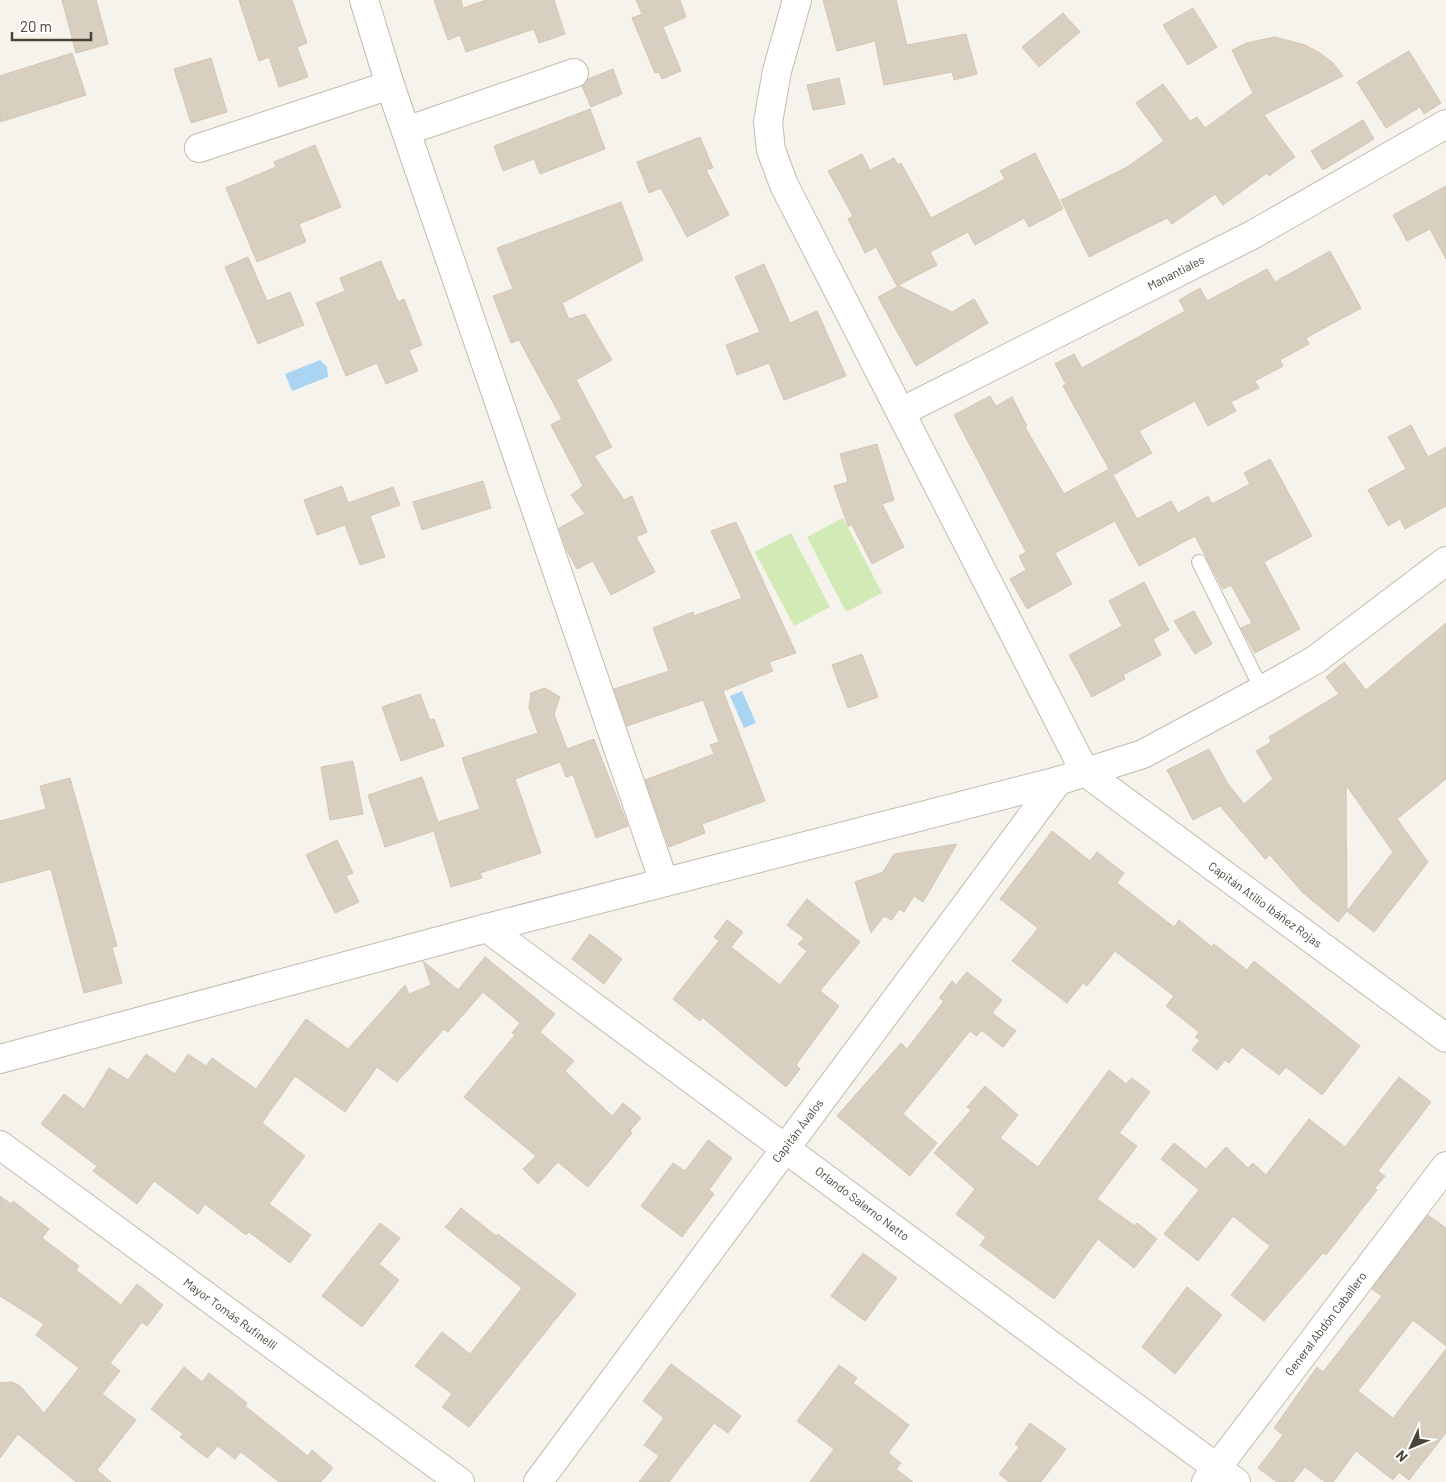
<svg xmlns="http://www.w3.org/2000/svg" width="1446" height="1482" font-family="Barlow,sans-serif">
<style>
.green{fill:#d2eab5}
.water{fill:#a9d4f2}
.building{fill:#d8cfc1;stroke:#d3c7b4}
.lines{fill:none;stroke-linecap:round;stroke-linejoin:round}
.lane-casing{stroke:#c2bbae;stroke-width:16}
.street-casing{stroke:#c2bbae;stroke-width:30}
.lane{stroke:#fff;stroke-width:14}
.street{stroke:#fff;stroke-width:28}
.labels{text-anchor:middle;stroke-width:5;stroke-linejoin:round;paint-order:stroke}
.street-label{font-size:12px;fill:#4b4439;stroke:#fff}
</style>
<rect width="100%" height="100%" fill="#f6f3ec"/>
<g class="green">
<path d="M843,518l39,75 -36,19 -39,-75z"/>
<path d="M791,533l39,74 -36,19 -39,-74z"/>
</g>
<g class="water">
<path d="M320,360l7,7 1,10 -36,14 -7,-17z"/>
<path d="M742,691l14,32 -12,5 -14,-32z"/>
</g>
<g class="building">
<path d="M62,0h34l12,44 -32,9z"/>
<path d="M239,0h53l15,43 -10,4 11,30 -29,10 -10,-30 -10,4z"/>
<path d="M434,0h27l2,8 23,-8h68l11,34 -26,9 -5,-14 -68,23 -6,-17 -12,5z"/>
<path d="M636,0h44l6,17 -23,10 18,44 -19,8 -3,-7 -4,1 -23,-55 10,-4z"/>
<path d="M823,0h73l11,45 59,-11 11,40 -23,6 -2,-8 -68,13 -9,-44 -38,10z"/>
<path d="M1193,8l24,39 -29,18 -25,-40z"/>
<path d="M1063,13l17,19 -41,35 -17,-20z"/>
<path d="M1275,37l30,8 15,8 13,10 10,13 -79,39 31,42 -26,19 -2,-3 -44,32 -8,-11 -43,30 -5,-6 -78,39 -28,-57 66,-33 37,-26 -28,-38 27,-19 27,37 7,-4 8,11 48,-35 -21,-43 14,-7z"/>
<path d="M1409,51l32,52 -17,11 -4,-7 -34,21 -29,-46z"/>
<path d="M72,53l14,42 -86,27v-46z"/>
<path d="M211,58l16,54 -36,11 -17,-54z"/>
<path d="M613,69l9,25 -31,13 -9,-21 6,-7z"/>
<path d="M839,78l6,26 -32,6 -6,-25z"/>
<path d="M590,109l15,40 -65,25 -6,-15 -31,12 -9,-25z"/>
<path d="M1363,120l11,19 -51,31 -12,-19z"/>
<path d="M700,137l13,31 -7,2 23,45 -42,22 -26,-49 -12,5 -12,-31z"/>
<path d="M315,145l26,62 -42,17 7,18 -49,20 -31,-74 50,-21 -2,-5z"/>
<path d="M1035,153l28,56 -34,18 -5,-9 -49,27 -7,-13 -38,20 7,13 -40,21 -21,-39 -11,6 -17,-34 5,-3 -25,-45 34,-17 8,16 24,-12 4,7 3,-2 30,55 74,-39 -5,-8z"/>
<path d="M1446,186v73l-16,-30 -23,12 -14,-26z"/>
<path d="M621,202l22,58 -81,43 7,16 16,-5 27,46 -36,20 36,67 -18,9 30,44 8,-4 15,36 -11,5 19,35 -44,23 -18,-34 -16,8 -10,-18 -8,-23 26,-14 -14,-19 12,-9 -32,-61 11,-6 -43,-79 -8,3 -18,-47 20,-7 -16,-41z"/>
<path d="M1330,251l31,57 -55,30 3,6 -29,16 3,6 -28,15 4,7 -28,14 5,9 -28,15 -13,-25 -56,30 13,22 -39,22 24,44 34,-18 7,12 30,-17 4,8 38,-20 -6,-11 26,-14 42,77 -48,26 36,67 -45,24 -14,-25 11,-5 -21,-38 -8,4 -28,-53 -56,30 -24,-45 -60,32 17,31 -45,25 -17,-30 16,-9 -7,-14 7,-4 -72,-137 36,-19 6,10 16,-9 15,29 -2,1 39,67 45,-25 -46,-83 3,-2 -11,-20 19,-10 8,14 103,-57 -6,-11 21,-12 7,13 60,-32 8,13z"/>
<path d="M248,257l19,44 23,-9 14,33 -46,19 -33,-77z"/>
<path d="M381,261l17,41 6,-3 18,46 -13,5 9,21 -32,13 -9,-21 -31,13 -30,-73 29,-12 -5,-13z"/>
<path d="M764,264l26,59 27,-12 29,65 -62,24 -15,-37 -32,12 -11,-30 34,-13 -25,-55z"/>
<path d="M899,286l53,26 22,-13 14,24 -72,43 -38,-69z"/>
<path d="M1411,425l17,32 18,-10v59l-41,23 -5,-10 -12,7 -20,-36 38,-21 -18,-32z"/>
<path d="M877,444l17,56 -12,4 22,43 -32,17 -20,-39 -4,1 -14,-40 14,-4 -8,-28z"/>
<path d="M483,481l8,27 -69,22 -9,-28z"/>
<path d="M342,486l6,17 45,-16 7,18 -30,11 15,41 -25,8 -15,-40 -28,10 -13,-35z"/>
<path d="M736,522l60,131 -27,9 4,9 -50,20 42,110 -63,23 3,9 -36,14 -24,-67 69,-26 -4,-9 9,-3 -16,-42 -76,26 -13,-37 55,-18 -16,-43 40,-16 1,4 48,-18 -31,-67z"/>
<path d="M1144,582l25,48 -16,9 8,16 -38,20 2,4 -33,18 -23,-42 53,-29 -13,-25z"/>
<path d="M1194,611l18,33 -17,10 -21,-33z"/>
<path d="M1446,623v156l-49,40 31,43 -54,70 -27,-21 46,-59 -47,-67 1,126 -9,11 -36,-30 -32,-37 -5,4 -45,-53 -27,14 -26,-50 42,-21 19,35 16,20 29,-25 -17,-28 15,-9 -2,-5 70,-43 -13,-17 18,-15 22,28z"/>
<path d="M862,654l16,43 -30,11 -16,-43z"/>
<path d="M545,688l15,9 -6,17 13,35 27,-10 34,87 -32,12 -23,-63 -7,2 -6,-15 -45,17 26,74 -61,20 2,5 -31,9 -17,-56 -49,16 -17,-52 54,-18 16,45 42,-13 -18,-51 76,-25 -9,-25 2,-15z"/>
<path d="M420,694l10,26 4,-1 10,27 -43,15 -19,-54z"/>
<path d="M353,761l10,53 -33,6 -9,-53z"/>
<path d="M70,778l47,168 -5,1 10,36 -38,10 -33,-124 -51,14v-62l46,-12 -6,-23z"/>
<path d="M1052,831l38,30 7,-9 27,21 -7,10 57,44 5,-7 33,27 2,-3 33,26 7,-9 106,85 -38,49 -36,-28 -7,8 -37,-28 -13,16 -4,-3 -8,10 -25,-20 8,-10 -5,-3 4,-5 -33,-26 8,-10 -59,-45 -28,35 -4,-3 -16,20 -55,-42 26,-33 -38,-29z"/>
<path d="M337,840l16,33 -7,3 13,26 -24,11 -29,-58z"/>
<path d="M957,844l-34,58 -9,-6 -10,16 -5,-3 -7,11 -8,-4 -13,17 -16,-51 28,-10 11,-18z"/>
<path d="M807,899l53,43 -40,49 19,15 -43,59 4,4 -14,18 -84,-70 -2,4 -27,-22 46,-58 -5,-4 13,-17 16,12 -12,15 49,38 27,-34 -9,-7 6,-6 -17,-13z"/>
<path d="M590,934l32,25 -18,25 -32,-25z"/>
<path d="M485,957l70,57 -15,18 34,29 -9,10 47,45 11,-13 18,15 -11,13 2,2 -44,54 -30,-25 -20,22 -15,-15 13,-13 -72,-59 51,-62 -3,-2 8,-10 -37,-31 -35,40 -4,-3 -47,53 -20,-15 -32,45 -50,-36 -33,47 43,33 -36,48 42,31 -21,28 -41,-31 -3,3 -41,-31 -7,10 -44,-33 -17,23 -44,-33 4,-5 -56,-42 23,-30 20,15 25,-41 19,12 18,-26 29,20 13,-20 18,12 6,-8 44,31 50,-70 42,30 57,-64 4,9 22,-9 -8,-24 35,29z"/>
<path d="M967,972l35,28 -10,13 24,18 -13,16 -22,-17 -4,6 -7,-5 -67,83 34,29 -27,33 -73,-60 64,-73 6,6 37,-48 -5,-3 13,-17 4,4z"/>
<path d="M1109,1070l17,14 6,-6 18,14 -31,41 18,13 -40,53 38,27 2,-3 20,16 -23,29 -36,-29 -44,60 -74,-54 6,-8 -30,-23 19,-25 -41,-36 37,-43 -4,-3 18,-21 33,29 -18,23 38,29z"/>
<path d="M1399,1077l32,25 -53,69 7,5 -10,12 2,2 -51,65 -3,-2 -59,68 -33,-26 39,-49 -37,-30 -35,45 -34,-27 35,-44 -38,-31 13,-16 32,26 20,-22 22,21 5,-5 13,12 43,-56 36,28z"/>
<path d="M708,1140l24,18 -23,32 5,4 -32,43 -41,-31 32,-43 12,8z"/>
<path d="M0,1196l11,8 2,-3 36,28 -7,9 37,28 -3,4 45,35 16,-21 26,21 -16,21 -5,-4 -32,41 10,8 -18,23 34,26 -39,50 14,12h-35l-58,-48 -18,24v-75l12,-1 8,4 24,27 35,-45 -43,-33 8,-11 -44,-28z"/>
<path d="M461,1208l35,28 2,-2 78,60 -107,133 -27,-20 10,-13 -37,-28 27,-34 28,22 52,-66 -77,-61z"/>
<path d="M1428,1215l18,13v118l-33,-26 -55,71 35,27 53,-69v84l-37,47 -10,-8 -6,8 -37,-29 -23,31h-8l-20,-15 -12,15h-16l-19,-14 25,-33 -9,-7 43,-61 6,5 59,-76 -10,-7z"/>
<path d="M380,1223l20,15 -21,26 20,16 -37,47 -40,-31z"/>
<path d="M863,1253l34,25 -32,43 -34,-25z"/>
<path d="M1187,1287l35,28 -47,59 -33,-27z"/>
<path d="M671,1364l70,52 -13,17 -14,-10 -45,59h-30l20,-26 -15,-11 20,-27 -21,-17z"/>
<path d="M839,1365l18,13 -4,5 56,42 -21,28 13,10 -5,6 17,13h-103l24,-33 -37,-28z"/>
<path d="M184,1367l18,15 7,-9 38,30 -2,3 63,50 4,-6 21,18 -12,14h-42l-38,-30 -6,7 -17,-13 -11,12 -27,-21 3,-3 -32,-25z"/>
<path d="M1030,1423l36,26 -25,33h-32l-10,-8 20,-27 -4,-3z"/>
</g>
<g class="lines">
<g class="lane-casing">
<path id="lane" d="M1199,562l63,128"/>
</g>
<g class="street-casing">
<g id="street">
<path d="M364,0l26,85 274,797"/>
<path d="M797,0l-20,71 -9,51 3,28 13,35 301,587 361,266"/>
<path d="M406,131l168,-58"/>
<path d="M199,148l191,-63"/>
<path d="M901,412l353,-178 192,-110"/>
<path d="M487,928l749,554"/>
<path d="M0,1059l487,-131 571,-147 85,-27 119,-64 53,-30 131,-99"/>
<path d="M0,1145l460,337"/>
<path d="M538,1482l520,-701"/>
<path d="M1206,1482l240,-316"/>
</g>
</g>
<use href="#lane" class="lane"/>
<use href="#street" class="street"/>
</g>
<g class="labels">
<g class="street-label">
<text transform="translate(1176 273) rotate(-27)" y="4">Manantiales</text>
<text transform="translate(1265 905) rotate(36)" y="4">Capitán Atilio Ibáñez Rojas</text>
<text transform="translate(798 1131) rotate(-53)" y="4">Capitán Ávalos</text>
<text transform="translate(862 1204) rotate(37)" y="4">Orlando Salerno Netto</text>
<text transform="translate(230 1314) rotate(36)" y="4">Mayor Tomás Rufinelli</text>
<text transform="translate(1326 1324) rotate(-53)" y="4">General Abdón Caballero</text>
</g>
</g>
<g transform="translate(1411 1447) rotate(226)" stroke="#ffffff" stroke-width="4" paint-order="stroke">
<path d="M0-4L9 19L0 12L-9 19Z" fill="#4b4439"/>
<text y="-8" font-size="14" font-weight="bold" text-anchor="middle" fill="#4b4439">N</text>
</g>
<path d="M12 32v8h79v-8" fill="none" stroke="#4b4439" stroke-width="2.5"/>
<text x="20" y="32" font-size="15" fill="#4b4439" stroke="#ffffff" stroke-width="4" paint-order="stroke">20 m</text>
</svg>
